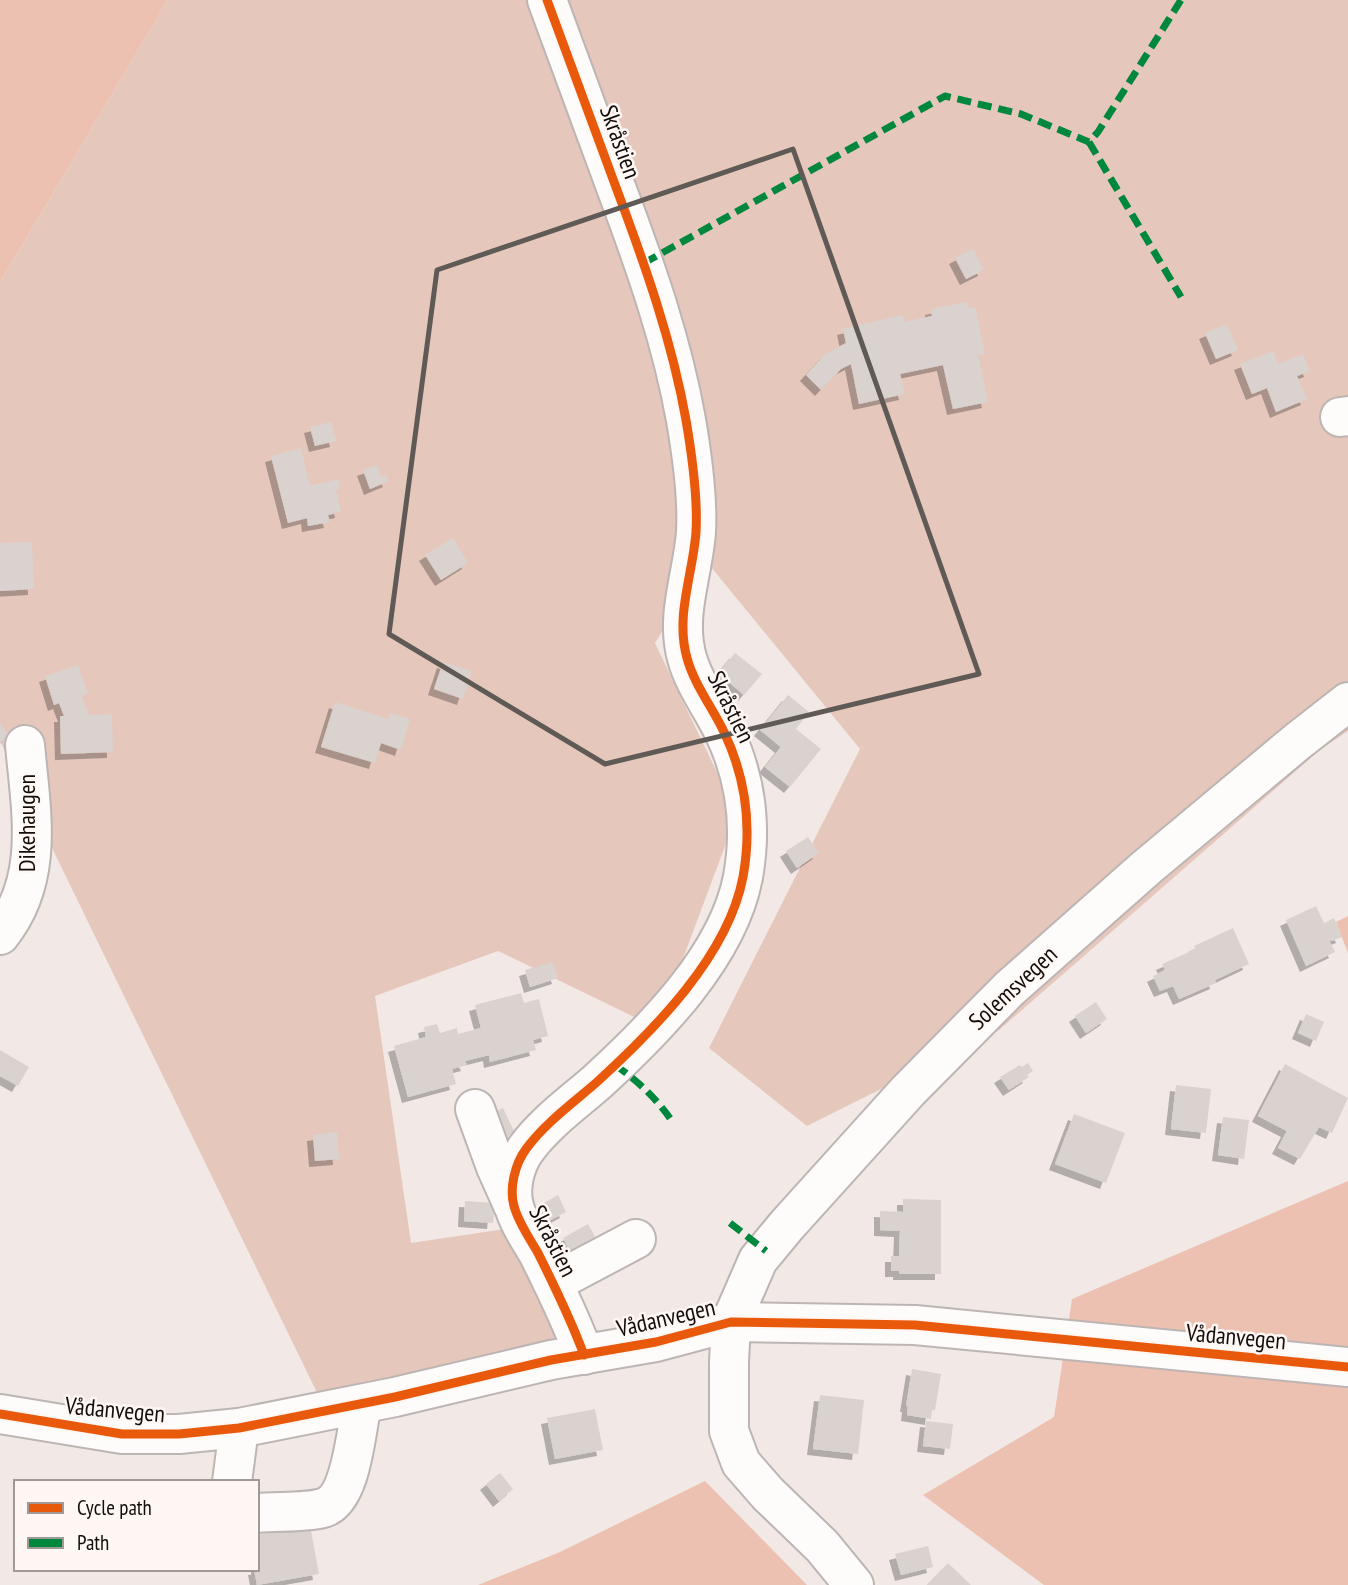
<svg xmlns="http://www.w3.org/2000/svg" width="1348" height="1585" font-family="'PT Sans Narrow',sans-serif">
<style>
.green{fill:#e6c7bc}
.forest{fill:#ecc1b1}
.building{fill:#d9d2cf;filter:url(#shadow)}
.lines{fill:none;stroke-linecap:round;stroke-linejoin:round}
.minor-casing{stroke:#bdb5b3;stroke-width:42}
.minor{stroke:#fdfcfb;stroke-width:38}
.quiet{stroke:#00873e;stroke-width:7;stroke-dasharray:14 7;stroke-linecap:butt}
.cycleway-casing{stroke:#fef7f4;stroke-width:13}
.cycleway{stroke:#e8590c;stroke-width:9}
.marked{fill:none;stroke:#605a57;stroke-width:5;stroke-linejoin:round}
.labels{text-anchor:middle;stroke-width:5;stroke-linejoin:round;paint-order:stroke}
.street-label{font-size:24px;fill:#120d0a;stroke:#fef7f4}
</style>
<defs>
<filter id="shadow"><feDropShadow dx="-6" dy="6" stdDeviation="0" flood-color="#0004"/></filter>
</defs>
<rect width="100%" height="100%" fill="#f2e9e6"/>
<path class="green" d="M168,0h1180v731l-27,18 -322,281 -192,96 -98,-78 151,-299 -154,-188 -51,82 82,171 -80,214 -159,-77 -123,45 36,247 107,-16 42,114 -236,66 -324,-666v-459z"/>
<g class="forest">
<path d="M0,0h168l-168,282z"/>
<path d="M1348,916v37l-12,-31z"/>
<path d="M1348,1181v404h-304l-121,-90 131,-78 18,-118z"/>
<path d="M705,1481l102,104h-329l82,-33z"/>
</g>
<g class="building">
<path d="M973,249l11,21 -18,9 -11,-21z"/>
<path d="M967,302l1,6 7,-1 10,47 -7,1 10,47 -35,7 -10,-44 -43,9 5,20 -46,10 -8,-40 -10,5 -20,21 -15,-15 19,-21 21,-11 -3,-14 60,-14 1,7 28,-6 -1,-7z"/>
<path d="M1227,324l11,26 -22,9 -11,-26z"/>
<path d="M1273,351l5,13 25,-10 7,17 -13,5 10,23 -31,13 -9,-24 -15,6 -12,-30z"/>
<path d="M331,422l5,19 -21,5 -5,-19z"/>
<path d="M301,448l9,38 28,-7 2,10 -4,1 5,22 -13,3 2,7 -22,4 -1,-8 -19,5 -17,-67z"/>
<path d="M377,465l4,12 5,-2 3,6 -19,8 -7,-19z"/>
<path d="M453,538l15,25 -27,17 -16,-25z"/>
<path d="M32,542l2,47 -34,2v-48z"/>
<path d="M735,653l27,21 -18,21 -26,-22z"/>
<path d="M443,662l29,9 -9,28 -29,-10z"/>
<path d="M78,665l10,28 -6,3 7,19 23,-1 1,38 -52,2 -1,-38h4l-5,-13 -5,2 -9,-29z"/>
<path d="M788,695l21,17 -13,17 25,20 -31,38 -25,-20 16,-20 -21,-17z"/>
<path d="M335,702l53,17 2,-6 20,6 -9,31 -20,-7 -6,20 -54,-16z"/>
<path d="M0,724l9,11 -9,8z"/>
<path d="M808,837l11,16 -22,15 -11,-17z"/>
<path d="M1316,906l8,17 10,-5 8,19 -10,4 -3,-1 6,12 -29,14 -20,-46z"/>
<path d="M1233,928l16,36 -34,16 1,3 -37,16 -6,-13 -13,5 -7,-15 12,-6 -3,-6 34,-15 -2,-3z"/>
<path d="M553,962l5,16 -28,9 -5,-17z"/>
<path d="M521,993l3,10 15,-4 9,37 -15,4 3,10 -46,12 -1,-7 -24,6 2,4 -15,4 4,15 -48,13 -14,-51 32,-9 -2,-10 13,-3 3,9 17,-5 1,6 23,-6 -6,-23z"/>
<path d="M1096,1002l11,17 -21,14 -11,-17z"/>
<path d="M1306,1014l18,8 -8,19 -18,-8z"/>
<path d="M0,1050l29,17 -11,19 -18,-10z"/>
<path d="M1028,1063l5,8 -6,4 2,2 -20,13 -9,-13 20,-12 2,2z"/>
<path d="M1285,1064l63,34 -16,35 -13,-6 -19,32 -22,-11 9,-17 -29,-15z"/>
<path d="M1176,1085l35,4 -5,44 -35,-4z"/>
<path d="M503,1108l12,25 -16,7 -11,-25z"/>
<path d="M1074,1114l51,19 -19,50 -51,-19z"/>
<path d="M1223,1117l26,3 -5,39 -26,-4z"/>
<path d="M337,1132l2,27 -24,2 -2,-26z"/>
<path d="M558,1195l8,17 -19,10 -8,-16z"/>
<path d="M903,1199l38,1v74h-42v-3h-8v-15h8l1,-25 -20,-1v-19l23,1z"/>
<path d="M465,1201l30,2 -2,20 -29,-2z"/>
<path d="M588,1224l10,18 -25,14 -10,-18z"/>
<path d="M912,1369l29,5 -6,36h-3l-1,9 -24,-4 1,-9h-2z"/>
<path d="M820,1395l44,5 -6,54 -45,-5z"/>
<path d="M595,1409l8,41 -48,9 -8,-41z"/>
<path d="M926,1421l27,3 -3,25 -27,-3z"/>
<path d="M500,1473l13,16 -14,12 -13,-17z"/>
<path d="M310,1525l9,49 -62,11 -3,-16h3v-34z"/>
<path d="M928,1546l5,21 -32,8 -6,-21z"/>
<path d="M948,1563l23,22h-44z"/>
</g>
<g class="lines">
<g class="minor-casing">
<g id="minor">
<path d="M547,0c23,63 47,127 70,190 28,75 55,151 69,230 6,35 12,76 10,112 -3,42 -21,84 -9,126 7,26 25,49 37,74 22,46 28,95 19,145 -15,79 -89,153 -146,205 -24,21 -52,41 -71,67 -11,15 -17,39 -12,57 4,16 16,33 24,47 17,34 33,67 46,102"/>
<path d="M1340,417l8,-1"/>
<path d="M0,935c45,-56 31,-123 25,-190"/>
<path d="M475,1109l21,58 17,38"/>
<path d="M553,1283l83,-44"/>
<path d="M0,1414l122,20h57l60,-6 156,-31 156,-37 105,-18 75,-20 184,3 433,42"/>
<path d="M232,1482l7,-54"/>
<path d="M257,1513c20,-2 48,0 66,-5 29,-8 33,-79 39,-104"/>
<path d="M854,1585l-32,-39 -54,-52 -27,-31 -12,-32v-69l2,-40 27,-62 29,-35 121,-134 101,-102 138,-122 151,-126 50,-39"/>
</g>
</g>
<use href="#minor" class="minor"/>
<g class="quiet">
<path d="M1089,142l92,155"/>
<path d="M644,263l301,-167 76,18 68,28 9,-10 83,-132"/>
<path d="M615,1065c23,16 41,33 57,56"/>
<path d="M730,1223l36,28"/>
</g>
<g class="cycleway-casing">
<g id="cycleway">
<path d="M547,0c23,63 47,127 70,190 28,75 55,151 69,230 6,35 12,76 10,112 -3,42 -21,84 -9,126 7,26 25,49 37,74 22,46 28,95 19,145 -15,79 -89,153 -146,205 -24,21 -52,41 -71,67 -11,15 -17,39 -12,57 4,16 16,33 24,47 17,34 33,67 46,102"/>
<path d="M0,1414l122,20h57l60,-6 156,-31 156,-37 105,-18 75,-20 184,3 433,42"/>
</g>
</g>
<use href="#cycleway" class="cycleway"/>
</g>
<path class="marked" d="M793,149l186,525 -374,90 -216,-130 48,-364z"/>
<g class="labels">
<g class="street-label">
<text transform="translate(620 142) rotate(70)" y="8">Skråstien</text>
<text transform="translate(731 707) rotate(64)" y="8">Skråstien</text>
<text transform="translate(27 823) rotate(-90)" y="8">Dikehaugen</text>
<text transform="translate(1013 988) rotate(-43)" y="8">Solemsvegen</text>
<text transform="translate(553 1241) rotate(63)" y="8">Skråstien</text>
<text transform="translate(666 1318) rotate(-13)" y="8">Vådanvegen</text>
<text transform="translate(1236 1337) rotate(5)" y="8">Vådanvegen</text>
<text transform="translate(115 1410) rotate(5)" y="8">Vådanvegen</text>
</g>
</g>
<rect x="14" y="1480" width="245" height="91" fill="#fef7f4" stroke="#a09996" stroke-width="2"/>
<rect x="28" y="1503" width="35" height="10" fill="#e8590c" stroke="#a09996" stroke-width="2"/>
<text x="77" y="1515" font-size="21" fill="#120d0a">Cycle path</text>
<rect x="28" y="1538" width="35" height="10" fill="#00873e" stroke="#a09996" stroke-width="2"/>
<text x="77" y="1550" font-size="21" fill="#120d0a">Path</text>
</svg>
